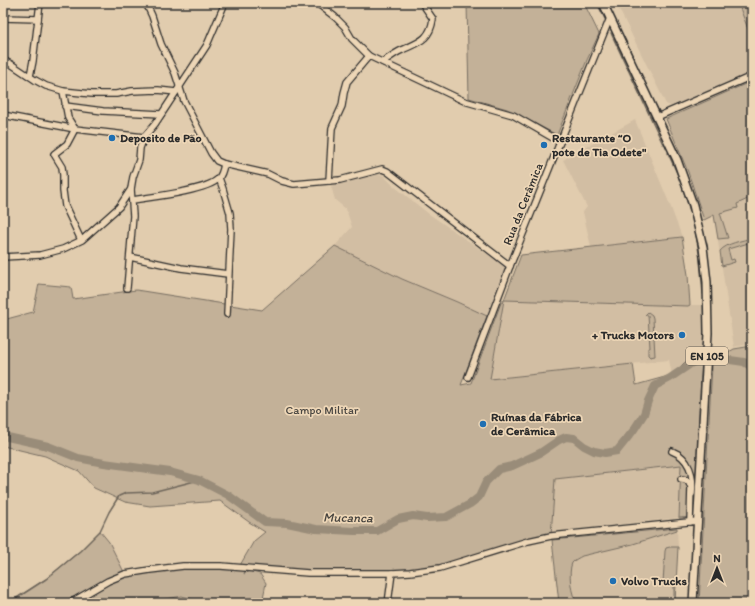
<svg xmlns="http://www.w3.org/2000/svg" width="755" height="606" font-family="Itim,sans-serif">
<style>
.built{fill:#d2bea3}
.green{fill:#c3b198;stroke:#776e62}
.lines{fill:none;stroke-linecap:round;stroke-linejoin:round}
.stream{stroke:#6d655a;stroke-width:1.5}
.river{stroke:#998c79;stroke-width:8}
.minor-casing{stroke:#2b2b2b;stroke-width:8}
.major-casing{stroke:#2b2b2b;stroke-width:10}
.minor{stroke:#edd6b6;stroke-width:5.5}
.major{stroke:#edd6b6;stroke-width:7}
.poi-dot{fill:#1f6fb2;stroke:#edd6b6;stroke-width:1.5}
.labels{text-anchor:middle;stroke-width:3.5;stroke-linejoin:round;paint-order:stroke}
.shield{fill:#edd6b6;stroke:#655e55;stroke-width:1}
.shield-label{font-size:11px;font-weight:bold;fill:#2b2b2b}
.poi-label{font-size:12px;font-weight:bold;fill:#2b2b2b;stroke:#edd6b6;text-anchor:start}
.street-label{font-size:12px;fill:#2b2b2b;stroke:#edd6b6}
.park-label{font-size:12px;fill:#494641;stroke:#edd6b6}
.water-label{font-size:13px;font-style:italic;fill:#46433e;stroke:#edd6b6}
</style>
<rect width="100%" height="100%" fill="#e1ccae"/>
<filter id="ink" filterUnits="userSpaceOnUse"><feTurbulence type="fractalNoise" baseFrequency=".025" numOctaves="2"/><feDisplacementMap in="SourceGraphic" scale="8" xChannelSelector="R" yChannelSelector="G"/><feConvolveMatrix kernelMatrix="1 2 1 2 8 2 1 2 1" color-interpolation-filters="sRGB"/></filter>
<g filter="url(#ink)">
<g class="built">
<path d="M616,3h122l14,35v34l-76,32 -6,2 -4,-2z"/>
<path d="M635,120l35,85 12,32 -91,10 -8,-35 4,-5 -24,-47z"/>
<path d="M377,174l6,1 12,12 34,27 77,53 -19,49 -30,-14 -55,-23 -67,-33 17,-19 -6,-18 -11,-9 -4,-14 37,-11z"/>
<path d="M752,197v147l-18,3 -20,-132z"/>
<path d="M504,300l184,6 2,-1h14l-2,52 -9,1 -14,10 -7,7 -3,-15 -179,19z"/>
<path d="M682,465l-3,53 -127,14 2,-53z"/>
<path d="M677,528l1,19 -3,56h-116l-7,-63z"/>
</g>
<g class="green">
<path d="M467,3h117l15,31 -12,26 -30,75 -50,-26 -38,-11z"/>
<path d="M738,3h14v22l-4,4z"/>
<path d="M752,81v116l-15,7 1,4 -18,5 8,25 -10,1 -4,-24 -10,5 -16,-48 -22,-53z"/>
<path d="M682,237l6,38 2,30 -2,1 -184,-6 -14,79 143,-15 3,21 36,-10 12,-12 9,-5 9,-1 -8,160 -15,1 2,-53 -126,14 -4,57 -111,32 -101,6 -93,-6 -2,6 5,-3 11,3 6,9 -3,15 -4,5h-62l-2,-3 -13,-4 -36,7h-65l10,-10 -21,10h-61l37,-24 34,-28 20,-20 9,11 16,32 58,-8 56,1 15,-26 11,-9 -16,-10 -29,-21 -70,5 -25,-4 -31,-14 -15,-17 -34,-15 -42,-10v-126l30,-8 6,-28 32,3 2,12 63,-9 126,20 73,-64 67,33 55,23 30,14 -26,69 10,-2 31,-83h2l17,-45z"/>
<path d="M752,238v4l-24,7 3,11 3,-1 1,3 -13,4 -2,-15c7,-8 21,-10 32,-13z"/>
<path d="M648,312l4,3 1,3 2,38 -5,1 -2,-2v-7h2l-2,-33h-3z"/>
<path d="M752,346v257h-53l13,-237 4,-8 8,-3 10,-6z"/>
<path d="M677,528v2l-44,14 -51,12c-3,2 -7,3 -10,7 -4,9 -1,33 5,40h-18l-7,-63z"/>
<path d="M670,547h8l-3,56h-1v-20h-11l2,-32 1,-3z"/>
</g>
<g class="lines">
<g class="stream">
<path d="M597,3l9,18"/>
<path d="M611,33l52,111"/>
<path d="M668,153l13,29 10,32"/>
<path d="M694,222l6,37 3,35"/>
<path d="M9,603l37,-24 34,-28 20,-20 9,-19 10,-16 7,-3 26,-1 47,-12"/>
</g>
<g class="river">
<path d="M716,358l28,4 8,5"/>
<path d="M3,436l45,10 30,12 26,5 66,9 29,8 29,15 37,27 22,1 29,6 38,2h23l21,-12 15,-3 14,2 19,-1 24,-13 9,-7 7,-15 13,-13 13,-3 28,-13 19,-13 7,-3 8,1 10,8 10,5 11,2 12,-2 16,-20 11,-17 4,-13 7,-15 15,-8 22,-15 10,-3"/>
</g>
<g class="minor-casing">
<g id="minor">
<path d="M146,3l6,13 9,28 14,29 9,28 27,52 6,8 7,3 44,10 14,7 12,3 46,-4 42,-11 5,2 123,95"/>
<path d="M317,3l18,14 10,10 7,12 17,17 95,45 49,14 47,27"/>
<path d="M3,18l35,1"/>
<path d="M3,60l8,4 24,16 11,6 17,5 29,3h24l16,-3 26,-1 18,2"/>
<path d="M383,62c6,-4 12,-9 19,-12 17,-8 28,-10 31,-31l-11,-16"/>
<path d="M30,76l3,-15 7,-58"/>
<path d="M63,91l5,27 7,11 -8,15 -13,10 8,13 1,8v16l2,15 16,34"/>
<path d="M65,106l38,5 58,3"/>
<path d="M3,115l72,14 69,8"/>
<path d="M657,117l95,-41"/>
<path d="M219,178l4,11 7,24 1,16 -4,85"/>
<path d="M329,181l3,-53 10,-22 2,-13 3,-11 22,-26"/>
<path d="M132,200c19,-3 74,-9 86,-21 4,-4 5,-9 6,-15"/>
<path d="M3,257l37,-2 23,-6 19,-9 37,-33 12,-18 2,-12 6,-17 1,-12 4,-11 11,-13 52,-79 18,-42"/>
<path d="M130,257l51,11 47,6"/>
<path d="M127,288l6,-72 -2,-27"/>
<path d="M468,377l42,-111 100,-248"/>
<path d="M672,451c18,7 22,25 20,43"/>
<path d="M681,479c6,0 8,3 10,8l-1,35"/>
<path d="M70,603l38,-22 17,-7 25,-4 33,-4h38l87,7h84l18,-1 30,-4 88,-27 23,-5 147,-15"/>
<path d="M388,603l4,-30"/>
</g>
</g>
<g class="major-casing">
<path id="major" d="M603,3l74,157 16,45 10,42 4,35 1,51 -15,270"/>
</g>
<use href="#minor" class="minor"/>
<use href="#major" class="major"/>
</g>
</g>
<g class="poi-dot">
<circle cx="112" cy="138" r="4"/>
<circle cx="544" cy="145" r="4"/>
<circle cx="682" cy="335" r="4"/>
<circle cx="483" cy="424" r="4"/>
<circle cx="613" cy="581" r="4"/>
</g>
<g class="labels">
<rect class="shield" x="686" y="347" width="42" height="18" rx="3"/>
<g class="shield-label">
<text x="707" y="360">EN 105</text>
</g>
<g class="poi-label">
<text x="120" y="142">Deposito de Pão</text>
<text x="552" y="142">Restaurante “O<tspan x="552" dy="14">pote de Tia Odete"</tspan></text>
<text x="674" y="339" text-anchor="end">+ Trucks Motors</text>
<text x="491" y="421">Ruínas da Fábrica<tspan x="491" dy="14">de Cerâmica</tspan></text>
<text x="621" y="585">Volvo Trucks</text>
</g>
<g class="street-label">
<text transform="translate(523 204) rotate(-68)" y="4">Rua da Cerâmica</text>
</g>
<g class="park-label">
<text x="322" y="414">Campo Militar</text>
</g>
<g class="water-label">
<text transform="translate(348 517) rotate(1)" y="5">Mucanca</text>
</g>
</g>
<rect width="755" height="606" fill="none" stroke="#edd6b6" stroke-width="16"/>
<rect x="8" y="8" width="739" height="590" fill="none" stroke="#2b2b2b" stroke-width="1.5" filter="url(#ink)"/>
<g transform="translate(717 568)" stroke="#edd6b6" stroke-width="3" paint-order="stroke">
<path d="M0-3L7 15L0 10L-7 15Z" fill="#2b2b2b"/>
<text y="-6" font-size="11" font-weight="bold" text-anchor="middle" fill="#2b2b2b">N</text>
</g>
</svg>
